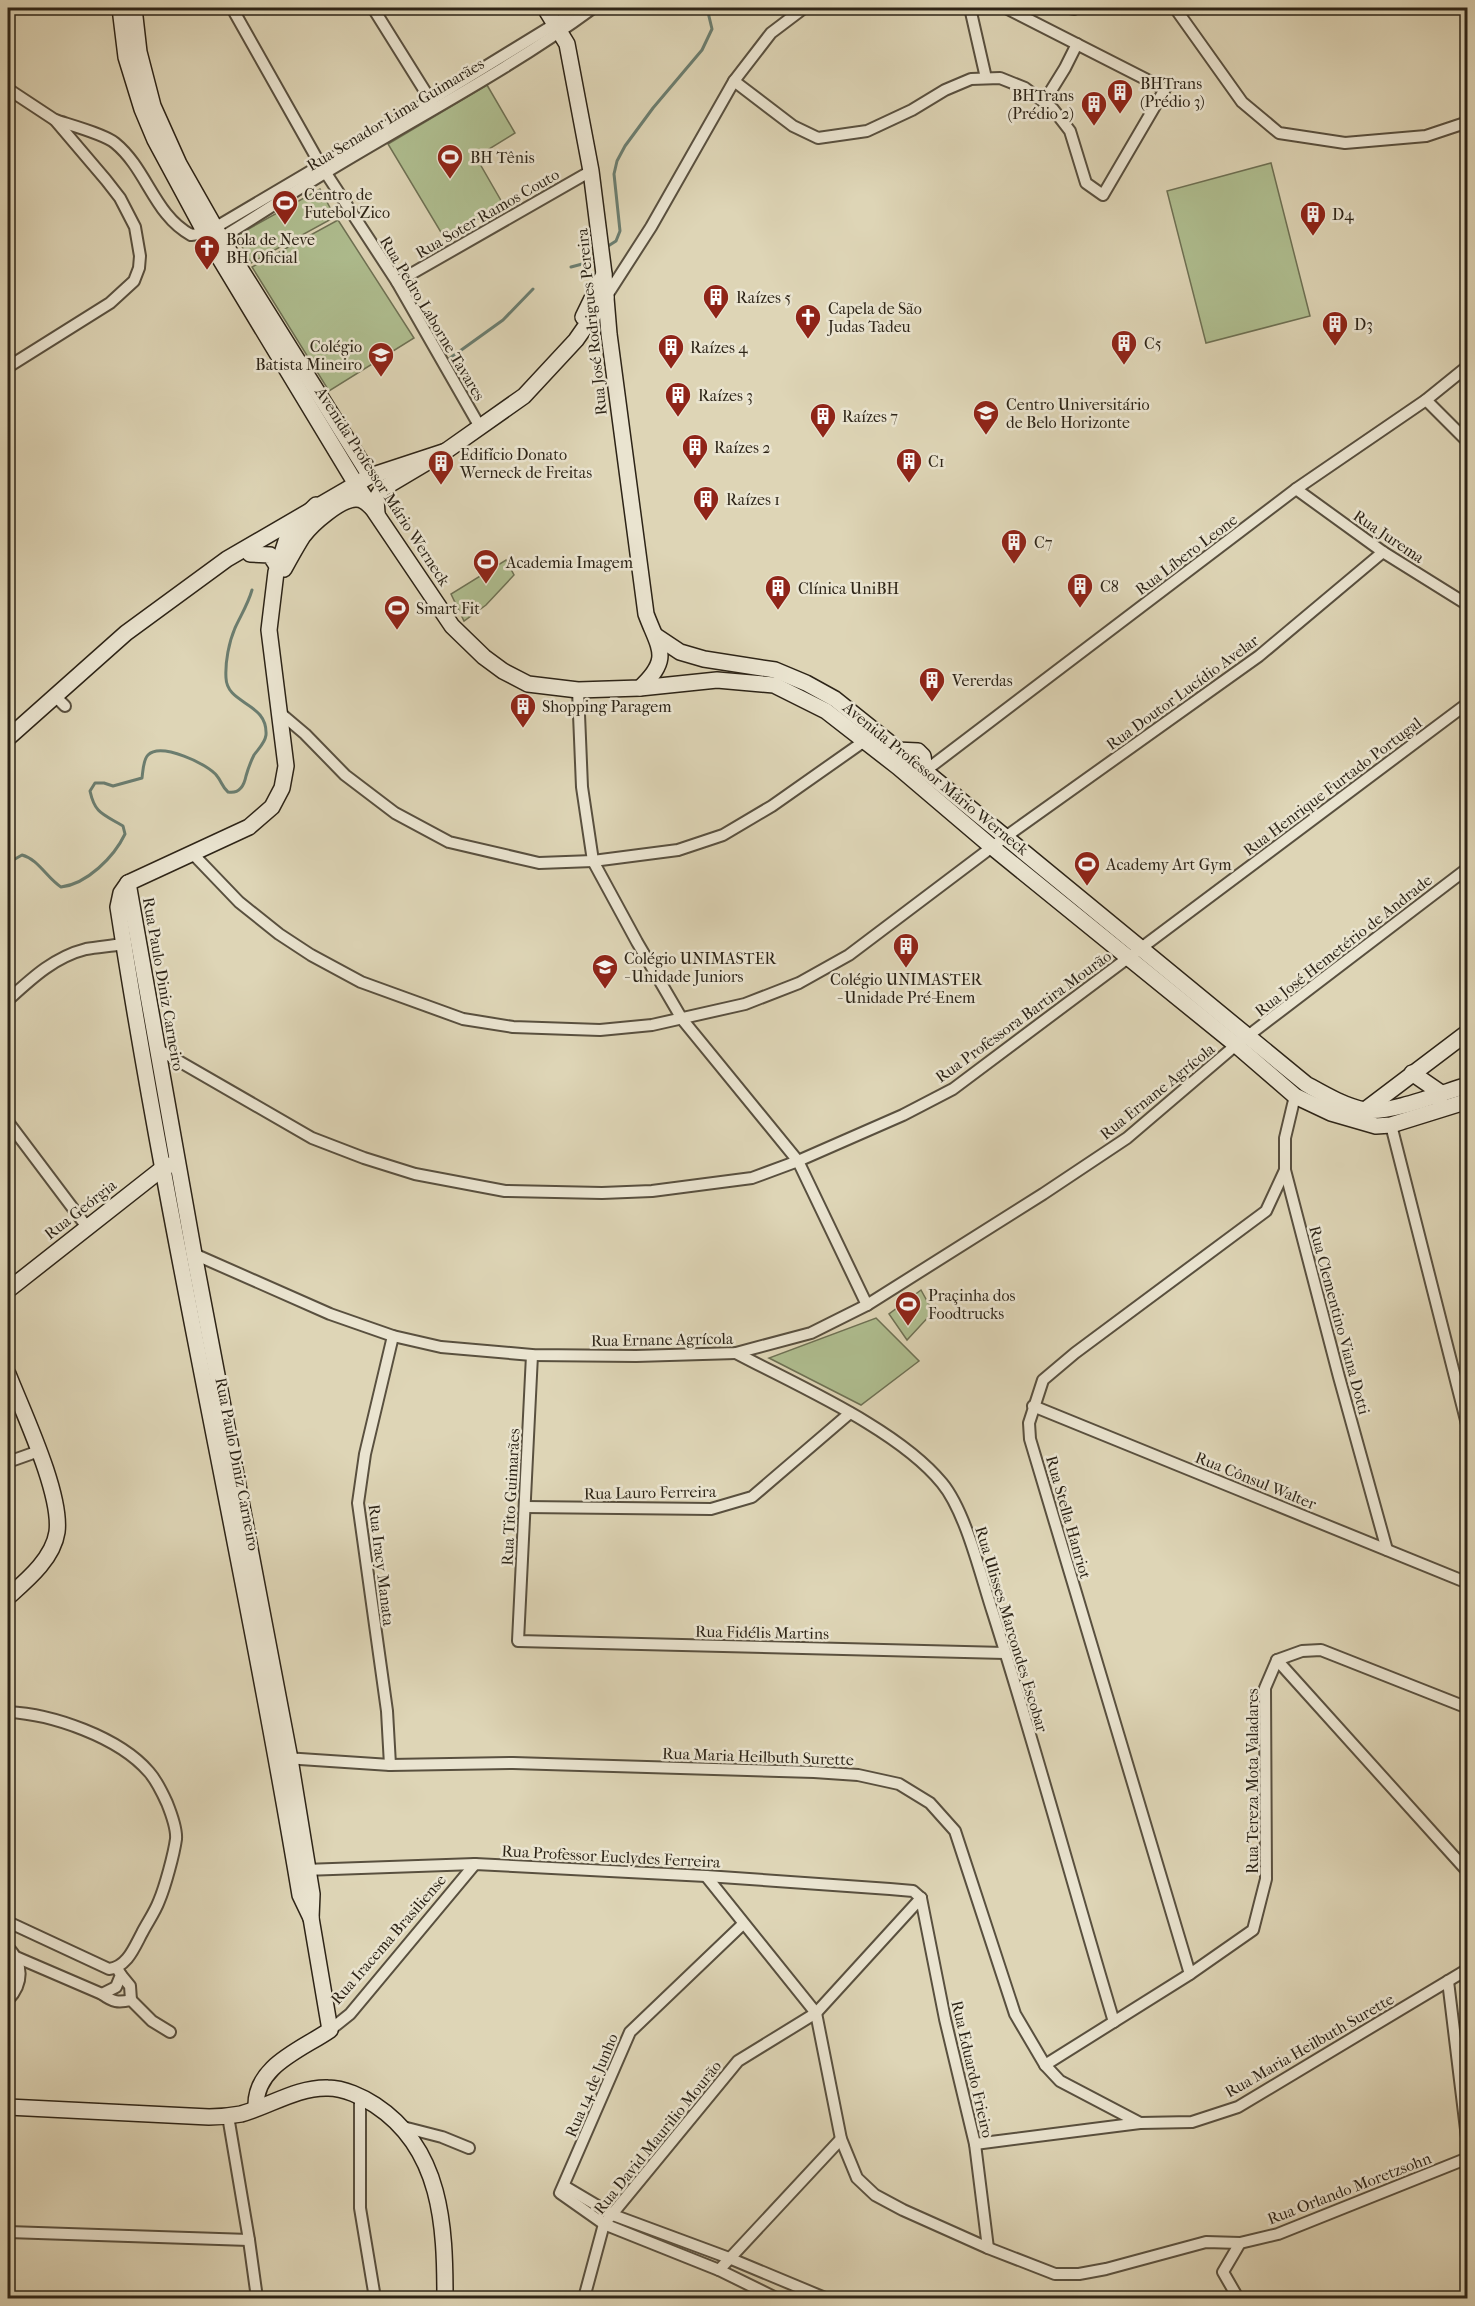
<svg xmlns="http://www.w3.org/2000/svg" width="1475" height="2306" font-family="'IM FELL French Canon',serif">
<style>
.green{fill:#afbe90;stroke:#6e7154;stroke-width:1.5}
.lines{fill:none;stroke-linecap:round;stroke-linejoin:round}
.stream{stroke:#6b7d6f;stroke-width:3}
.street-casing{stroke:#59503f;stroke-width:14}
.secondary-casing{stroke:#2d2417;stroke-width:18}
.street{stroke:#eae4d0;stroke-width:10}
.secondary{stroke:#eae4d0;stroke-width:15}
.labels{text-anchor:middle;stroke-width:5;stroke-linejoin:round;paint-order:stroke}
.poi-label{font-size:16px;fill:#2d2417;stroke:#eae4d0;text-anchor:start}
.street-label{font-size:16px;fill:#2d2417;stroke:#eae4d0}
</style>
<rect width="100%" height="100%" fill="#ded5b6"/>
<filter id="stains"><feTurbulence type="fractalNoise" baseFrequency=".00333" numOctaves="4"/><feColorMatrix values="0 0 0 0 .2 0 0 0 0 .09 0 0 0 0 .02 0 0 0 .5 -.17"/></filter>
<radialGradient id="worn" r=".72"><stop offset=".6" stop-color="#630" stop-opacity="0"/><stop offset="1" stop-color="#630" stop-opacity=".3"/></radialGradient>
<g class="green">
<path d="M487,85l28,48 -39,24 27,47 -58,35 -57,-95z"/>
<path d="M1271,163l39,153 -104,27 -39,-152z"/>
<path d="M320,189l15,28 -84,46 -15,-27z"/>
<path d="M338,220l76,118 -85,53 -77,-124z"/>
<path d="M506,560l8,15 -28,30 -22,16 -13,-27z"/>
<path d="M921,1290l12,22 -26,28 -18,-26z"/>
<path d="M876,1318l43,43 -58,44 -92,-47z"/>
</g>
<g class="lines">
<g class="stream">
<path d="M605,248l11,-7 4,-10 -6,-57 3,-13 8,-15 28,-38 49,-58 10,-21 -5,-21"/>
<path d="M571,267l15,-4 9,-7"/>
<path d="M446,361l57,-41 30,-31"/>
<path d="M8,863l14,-8c16,4 25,23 39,32 26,-3 53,-30 64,-53l-2,-8c-20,-12 -28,-12 -33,-35l5,-8h9l9,3 29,-8c1,-7 1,-18 6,-23 13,-13 60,9 69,21 5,6 5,11 11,16 11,2 16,-6 18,-16 2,-7 5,-15 8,-21 5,-7 11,-12 12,-20 2,-33 -39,-30 -40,-57 -1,-16 3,-36 9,-50 6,-13 13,-24 17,-38"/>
</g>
<g class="street-casing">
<g id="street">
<path d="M232,8l88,156 77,118 83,145"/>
<path d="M373,8l60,96"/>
<path d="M970,8l16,70"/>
<path d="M1069,8l5,1"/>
<path d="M1175,8l67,94 37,31 66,10 81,-7 42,-14"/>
<path d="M734,81l59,45 25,12 49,-7 45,-21 33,-20 26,-11 29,-1 25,10 28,21 17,22 16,52 17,12 62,-106 -159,-81"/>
<path d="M8,89l47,31 51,60 14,18 15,29 5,29 -1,12 -5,13 -24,22 -102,64"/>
<path d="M1044,102l21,-34 12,-24"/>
<path d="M55,120c15,5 49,14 60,23 32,26 39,72 76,92l15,-2 225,-133 124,-76 22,-16"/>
<path d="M216,241c37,-22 72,-46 109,-68 90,-55 184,-103 268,-165"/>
<path d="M397,282l194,-111"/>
<path d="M606,297l45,-70 83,-146 37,-48 33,-25"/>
<path d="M1426,400l42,42"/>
<path d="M1296,489l87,63 85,53"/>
<path d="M578,690l4,97 11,74 44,81 45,77 116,142 69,144"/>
<path d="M56,697l9,9"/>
<path d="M279,712l26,22 40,41 50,38 54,29 90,21 54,-2 85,-11 45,-15 49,-29 91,-64"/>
<path d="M925,771l371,-282 130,-89 42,-34"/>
<path d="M192,853l47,49 40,32 32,21 50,27 102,37 50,8 87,3 52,-5 93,-21 54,-21 50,-28 155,-117 255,-182 124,-104"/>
<path d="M8,1000c23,-21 46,-43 78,-51 12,-2 25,-3 37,-5"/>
<path d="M156,1048l156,90 52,20 51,16 90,17 97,2 50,-2 100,-13 46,-17 105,-46 50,-26 515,-386"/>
<path d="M1295,1096l-10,42v32l54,207 48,173"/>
<path d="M8,1122l79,105"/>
<path d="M1391,1125l77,303"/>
<path d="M194,1254l136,60 63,22 48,11 91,8 104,1 100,-3 75,-20 56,-28 176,-111 84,-56 109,-93 232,-177"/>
<path d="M736,1353c62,33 162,76 206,130 24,29 39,94 51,130 43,135 80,273 121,409"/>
<path d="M532,1355l-14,286 487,12"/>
<path d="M1033,1406l435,177"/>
<path d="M8,1462l31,-11"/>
<path d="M525,1507l186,2 41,-12 98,-84"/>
<path d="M1277,1660l191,212"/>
<path d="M8,1712c44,2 111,25 141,60 8,9 13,20 18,31 4,10 10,25 9,36 -2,15 -11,48 -17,62 -4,11 -12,22 -17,32 -8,15 -15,34 -33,36l-101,-47"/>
<path d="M285,1758l105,7 123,-2 301,9 44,3 41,9 31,19 25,28 60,183 30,51 15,16 80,42 52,-1 46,-15 230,-138"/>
<path d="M390,1765l-3,-54 -29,-208 7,-49 28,-118"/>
<path d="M304,1870l171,-6 231,12 184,13 23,2 8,7"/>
<path d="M706,1876l110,137 25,126 16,39 18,17 28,15 85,38 67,26h24l27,-5 100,-27 34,1 38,-9 190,-76"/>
<path d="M921,1898l24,121 30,125 13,104"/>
<path d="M743,1924l-113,108 -70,161 44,31 115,46 57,28"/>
<path d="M8,1947c15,17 16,36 0,53"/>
<path d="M16,1957l86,37c11,8 16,9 29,6l21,21 18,11"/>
<path d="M1190,1974l-160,-535 -1,-16 14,-43 32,-27 191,-142 19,-41"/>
<path d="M121,1975l9,11 1,14"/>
<path d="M1448,1981l20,165"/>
<path d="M102,1994l14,-7 5,-12 -4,-7"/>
<path d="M330,2030l20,-16 125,-150"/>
<path d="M1045,2065l145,-91 63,-44 13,-51 -1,-191 12,-28 25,-9 19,-1 147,58"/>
<path d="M360,2097v111l15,90"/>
<path d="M228,2116l21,124 8,58"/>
<path d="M403,2127l39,10 27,11"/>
<path d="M975,2144l165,-21"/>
<path d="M564,2186l49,29 116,43 96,40"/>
<path d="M8,2232l241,8"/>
<path d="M719,2270l122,-131"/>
<path d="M584,2298l20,-74 134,-163 78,-48 105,-115"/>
<path d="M1238,2298l-15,-26 17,-29"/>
</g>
</g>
<g class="secondary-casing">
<g id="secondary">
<path d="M120,8l6,49 16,52 13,31 56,104 145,240 96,142 32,31 19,14 25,13 50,6 62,-2 77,-8 57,5 52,26 72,56 94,80 244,198 59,51 36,17 45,13 15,-1 77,-24"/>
<path d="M134,8l5,44 14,54 26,58 42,74 149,238"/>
<path d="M545,8l22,36 24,127 13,103 5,60 37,280c13,35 26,44 -6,74"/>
<path d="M583,317l21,-43"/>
<path d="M377,513l-1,-14 6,-10 64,-38 78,-55 52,-56 30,-43"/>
<path d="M250,554l20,1 7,11"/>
<path d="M284,569c6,-11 12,-22 19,-33 9,-12 37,-37 53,-37 7,0 11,4 16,9"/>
<path d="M656,636l24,16 24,7 71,11 31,13 29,16 90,72 381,313c18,10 38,22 59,26 25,4 76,-17 103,-25"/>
<path d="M8,738l118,-105 101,-74 143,-83 76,-25"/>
<path d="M896,750l22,1 5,5 2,15"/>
<path d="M128,883l66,371 96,505 22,135 -1,24 19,112c-29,20 -76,36 -74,78"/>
<path d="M1412,1073l29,20 -2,7"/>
<path d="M1365,1110l103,-78"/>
<path d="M8,1290l155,-122 7,-3"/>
<path d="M8,1374c15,38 54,120 49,158 -4,27 -31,49 -49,65"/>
<path d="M311,1918l-11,-23c-55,-330 -131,-657 -182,-988l3,-14 7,-10 121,-56 23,-20 10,-19 4,-22 -17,-136 7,-58 11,-34 5,-9 24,-24"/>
<path d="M8,2107l201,10c11,0 21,-1 32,-3 29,-8 56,-27 87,-26 16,0 35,9 47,17 67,44 70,121 70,193"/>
</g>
</g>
<use href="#street" class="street"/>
<use href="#secondary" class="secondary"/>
</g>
<defs>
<g id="building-pin" transform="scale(1.35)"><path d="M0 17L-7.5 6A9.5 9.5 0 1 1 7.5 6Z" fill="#8f2418" stroke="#eae4d0"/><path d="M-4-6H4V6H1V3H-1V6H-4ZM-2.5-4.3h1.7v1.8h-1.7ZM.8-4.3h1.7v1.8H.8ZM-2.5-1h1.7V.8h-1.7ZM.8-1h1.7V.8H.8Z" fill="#fff"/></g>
<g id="stadium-pin" transform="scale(1.35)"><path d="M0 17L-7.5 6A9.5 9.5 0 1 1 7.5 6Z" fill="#8f2418" stroke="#eae4d0"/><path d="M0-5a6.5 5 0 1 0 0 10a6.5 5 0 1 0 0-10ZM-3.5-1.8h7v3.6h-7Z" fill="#fff"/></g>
<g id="church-pin" transform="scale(1.35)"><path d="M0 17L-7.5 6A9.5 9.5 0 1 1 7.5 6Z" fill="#8f2418" stroke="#eae4d0"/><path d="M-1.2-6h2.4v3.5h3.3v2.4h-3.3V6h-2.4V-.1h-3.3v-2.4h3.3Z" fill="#fff"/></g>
<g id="school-pin" transform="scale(1.35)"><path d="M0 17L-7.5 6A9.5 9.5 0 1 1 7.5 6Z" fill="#8f2418" stroke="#eae4d0"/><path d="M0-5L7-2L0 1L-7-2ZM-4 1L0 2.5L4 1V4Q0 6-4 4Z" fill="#fff"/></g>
<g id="university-pin" transform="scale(1.35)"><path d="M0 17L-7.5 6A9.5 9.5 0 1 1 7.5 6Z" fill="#8f2418" stroke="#eae4d0"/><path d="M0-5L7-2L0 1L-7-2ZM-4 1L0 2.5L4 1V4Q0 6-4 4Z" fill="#fff"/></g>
</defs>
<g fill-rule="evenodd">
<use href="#building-pin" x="1120" y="92"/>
<use href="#building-pin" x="1094" y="104"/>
<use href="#stadium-pin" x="450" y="157"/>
<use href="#stadium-pin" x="285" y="203"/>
<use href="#building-pin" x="1313" y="214"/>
<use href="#church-pin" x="207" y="248"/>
<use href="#building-pin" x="716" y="297"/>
<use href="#church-pin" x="808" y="317"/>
<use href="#building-pin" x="1335" y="324"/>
<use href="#building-pin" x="1124" y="343"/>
<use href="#building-pin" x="671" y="347"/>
<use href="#school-pin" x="381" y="355"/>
<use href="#building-pin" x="678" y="395"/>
<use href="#university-pin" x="986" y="413"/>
<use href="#building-pin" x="823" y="416"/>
<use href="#building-pin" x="695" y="447"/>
<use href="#building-pin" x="909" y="461"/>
<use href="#building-pin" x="441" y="463"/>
<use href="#building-pin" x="706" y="499"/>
<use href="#building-pin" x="1014" y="542"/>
<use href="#stadium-pin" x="486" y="562"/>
<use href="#building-pin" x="1080" y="586"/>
<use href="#building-pin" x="778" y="588"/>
<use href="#stadium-pin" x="397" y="608"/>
<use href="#building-pin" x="932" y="680"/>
<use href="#building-pin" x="523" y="706"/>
<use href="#stadium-pin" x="1087" y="864"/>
<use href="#building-pin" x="906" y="946"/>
<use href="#school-pin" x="605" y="967"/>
<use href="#stadium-pin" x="908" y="1304"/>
</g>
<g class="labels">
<g class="poi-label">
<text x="1140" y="89">BHTrans<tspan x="1140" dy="18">(Prédio 3)</tspan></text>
<text x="1074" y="101" text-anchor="end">BHTrans<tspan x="1074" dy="18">(Prédio 2)</tspan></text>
<text x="470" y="163">BH Tênis</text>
<text x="304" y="200">Centro de<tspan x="304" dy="18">Futebol Zico</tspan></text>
<text x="1332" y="220">D4</text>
<text x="226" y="245">Bola de Neve<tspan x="226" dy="18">BH Oficial</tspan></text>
<text x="736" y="303">Raízes 5</text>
<text x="828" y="314">Capela de São<tspan x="828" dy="18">Judas Tadeu</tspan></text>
<text x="1354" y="330">D3</text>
<text x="1144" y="349">C5</text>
<text x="362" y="352" text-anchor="end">Colégio<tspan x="362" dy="18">Batista Mineiro</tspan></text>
<text x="690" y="353">Raízes 4</text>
<text x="698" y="401">Raízes 3</text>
<text x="1006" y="410">Centro Universitário<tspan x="1006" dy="18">de Belo Horizonte</tspan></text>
<text x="842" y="422">Raízes 7</text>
<text x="714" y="453">Raízes 2</text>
<text x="460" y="460">Edifício Donato<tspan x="460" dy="18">Werneck de Freitas</tspan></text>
<text x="928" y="467">C1</text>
<text x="726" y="505">Raízes 1</text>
<text x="1034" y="548">C7</text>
<text x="506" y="568">Academia Imagem</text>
<text x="1100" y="592">C8</text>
<text x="798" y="594">Clínica UniBH</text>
<text x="416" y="614">Smart Fit</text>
<text x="952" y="686">Vererdas</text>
<text x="542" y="712">Shopping Paragem</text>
<text x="1106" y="870">Academy Art Gym</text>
<text x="624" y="964">Colégio UNIMASTER<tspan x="624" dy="18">- Unidade Juniors</tspan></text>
<text x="906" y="985" text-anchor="middle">Colégio UNIMASTER<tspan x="906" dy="18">- Unidade Pré-Enem</tspan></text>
<text x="928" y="1301">Praçinha dos<tspan x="928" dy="18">Foodtrucks</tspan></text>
</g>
<g class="street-label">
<text transform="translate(395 114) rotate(-31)" y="6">Rua Senador Lima Guimarães</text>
<text transform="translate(487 213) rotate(-30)" y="6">Rua Soter Ramos Couto</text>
<text transform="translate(433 318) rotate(59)" y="6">Rua Pedro Laborne Tavares</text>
<text transform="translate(591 322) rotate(-96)" y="6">Rua José Rodrigues Pereira</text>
<text transform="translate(383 486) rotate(57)" y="6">Avenida Professor Mário Werneck</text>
<text transform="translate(1389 536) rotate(34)" y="6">Rua Jurema</text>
<text transform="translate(1186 554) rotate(-37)" y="6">Rua Líbero Leone</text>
<text transform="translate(1182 692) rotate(-36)" y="6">Rua Doutor Lucídio Avelar</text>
<text transform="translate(936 778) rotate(39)" y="6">Avenida Professor Mário Werneck</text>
<text transform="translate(1332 786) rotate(-37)" y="6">Rua Henrique Furtado Portugal</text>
<text transform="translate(1343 945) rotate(-38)" y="6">Rua José Hemetério de Andrade</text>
<text transform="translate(164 984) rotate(80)" y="6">Rua Paulo Diniz Carneiro</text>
<text transform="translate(1023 1016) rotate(-36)" y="6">Rua Professora Bartira Mourão</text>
<text transform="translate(1157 1091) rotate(-39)" y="6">Rua Ernane Agrícola</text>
<text transform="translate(80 1209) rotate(-38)" y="6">Rua Geórgia</text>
<text transform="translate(1340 1320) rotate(75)" y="6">Rua Clementino Viana Dotti</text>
<text transform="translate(662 1339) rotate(-1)" y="6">Rua Ernane Agrícola</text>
<text transform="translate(238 1464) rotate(79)" y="6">Rua Paulo Diniz Carneiro</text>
<text transform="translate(1256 1480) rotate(22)" y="6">Rua Cônsul Walter</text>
<text transform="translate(650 1492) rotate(-1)" y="6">Rua Lauro Ferreira</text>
<text transform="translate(510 1497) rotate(-87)" y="6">Rua Tito Guimarães</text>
<text transform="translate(1069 1517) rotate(74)" y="6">Rua Stella Hanriot</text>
<text transform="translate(382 1565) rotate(83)" y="6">Rua Iracy Manata</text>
<text transform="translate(1012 1629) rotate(73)" y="6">Rua Ulisses Marcondes Escobar</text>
<text transform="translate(762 1632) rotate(1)" y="6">Rua Fidélis Martins</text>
<text transform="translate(758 1756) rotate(2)" y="6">Rua Maria Heilbuth Surette</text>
<text transform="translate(1252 1781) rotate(-90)" y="6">Rua Tereza Mota Valadares</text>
<text transform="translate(611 1856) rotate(3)" y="6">Rua Professor Euclydes Ferreira</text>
<text transform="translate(388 1939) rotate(-49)" y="6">Rua Iracema Brasiliense</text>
<text transform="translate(1309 2045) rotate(-30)" y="6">Rua Maria Heilbuth Surette</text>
<text transform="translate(973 2069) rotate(77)" y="6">Rua Eduardo Frieiro</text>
<text transform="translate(591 2085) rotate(-67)" y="6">Rua 14 de Junho</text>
<text transform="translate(657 2137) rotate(-51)" y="6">Rua David Maurilio Mourão</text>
<text transform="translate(1349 2188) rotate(-21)" y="6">Rua Orlando Moretzsohn</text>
</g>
</g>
<rect width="1475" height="2306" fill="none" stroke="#ded5b6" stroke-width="30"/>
<rect x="9" y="9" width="1457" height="2288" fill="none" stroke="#2d2417" stroke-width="3"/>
<rect x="15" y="15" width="1445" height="2276" fill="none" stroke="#2d2417" stroke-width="1.5"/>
<rect width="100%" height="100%" filter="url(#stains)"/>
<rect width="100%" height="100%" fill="url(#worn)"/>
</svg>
